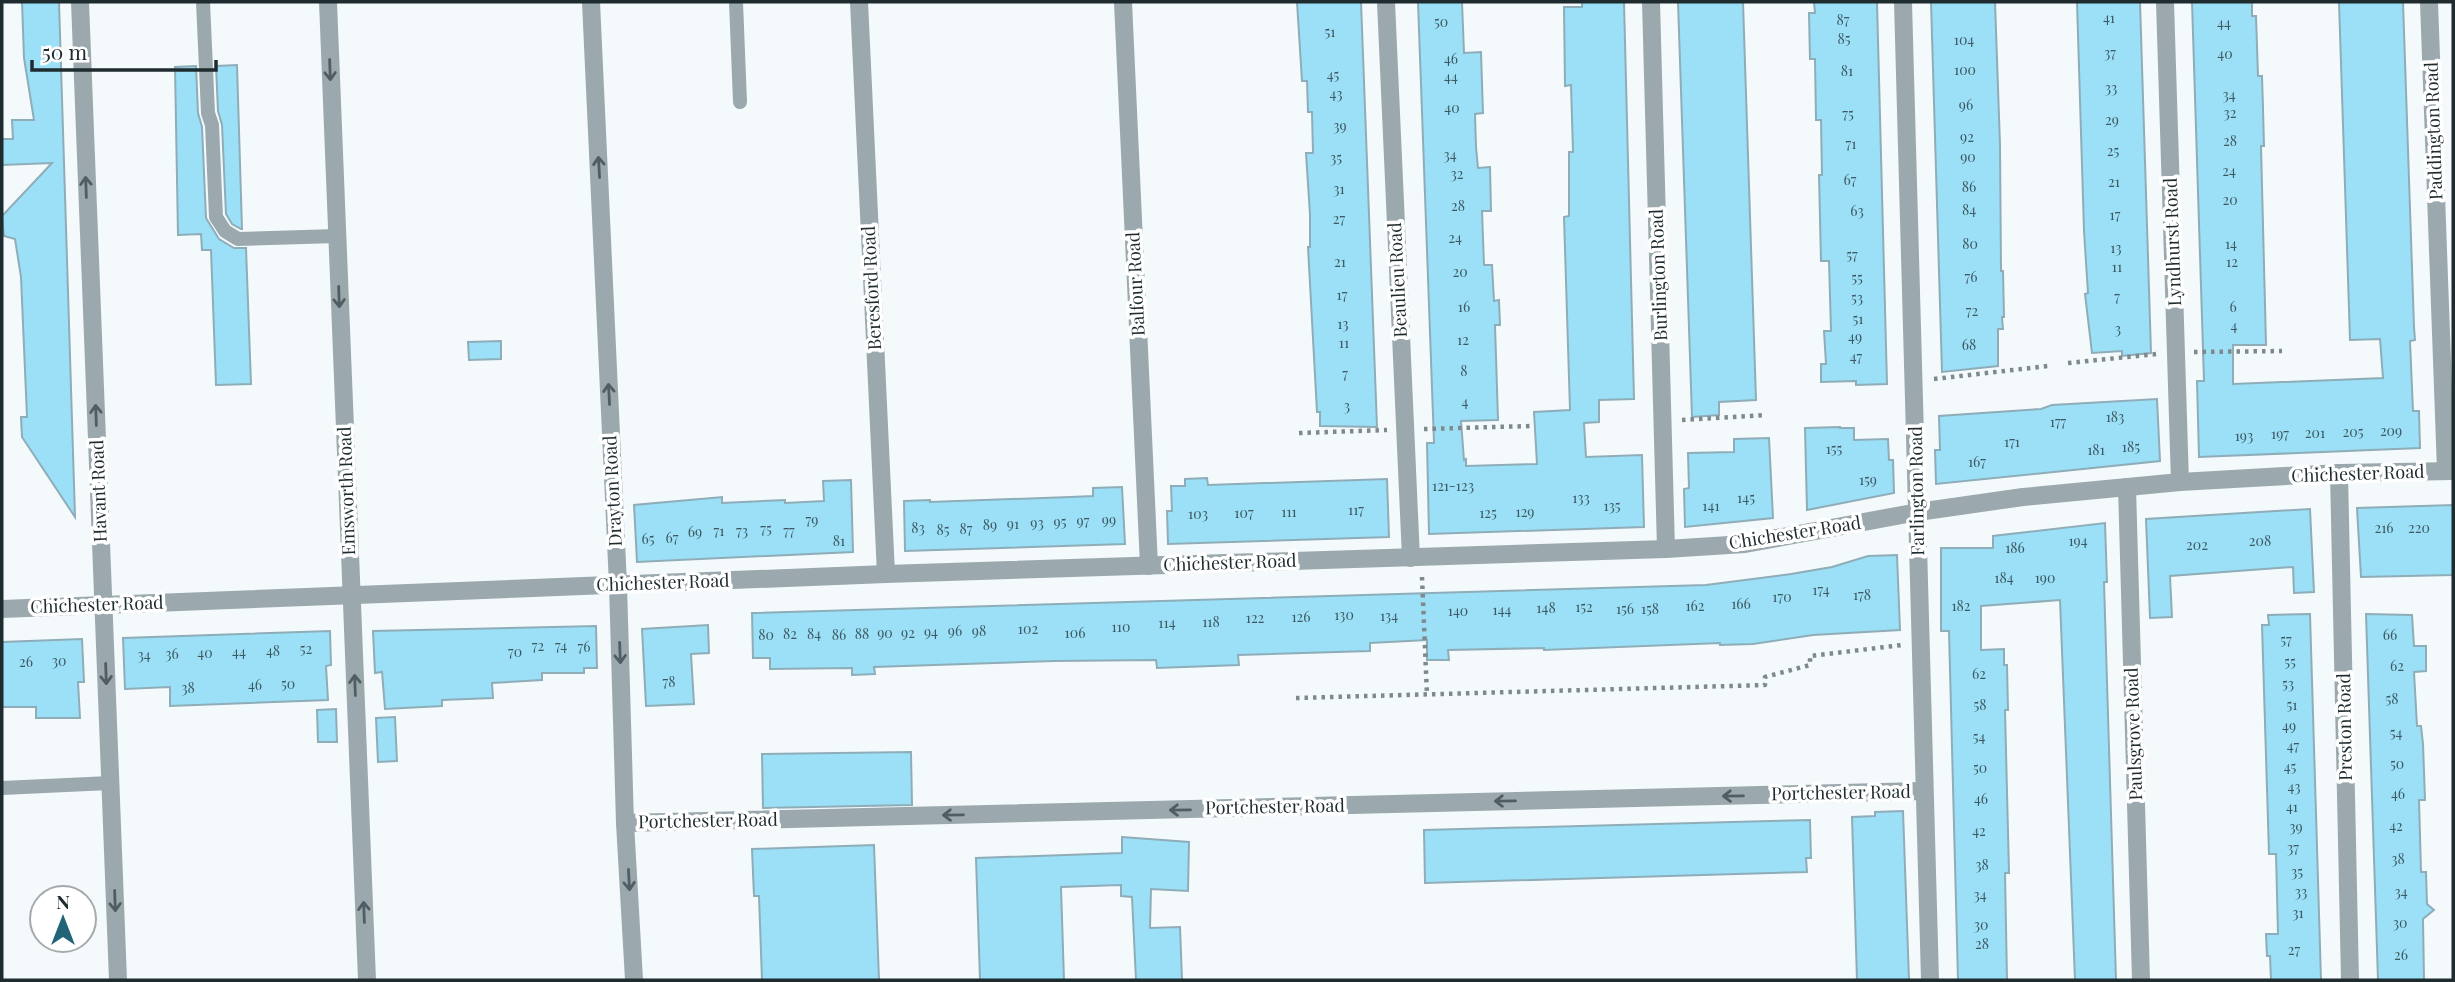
<svg xmlns="http://www.w3.org/2000/svg" width="2455" height="982" font-family="'Playfair Display',serif">
<style>
.building{fill:#9be0f7;stroke:#8eadb8;stroke-width:2}
.lines{fill:none;stroke-linecap:round;stroke-linejoin:round}
.path{stroke:#7f898c;stroke-width:4.5;stroke-dasharray:3.5 5;stroke-linecap:butt}
.lane{stroke:#9ba9ae;stroke-width:14}
.street{stroke:#9ba9ae;stroke-width:18}
.oneway{stroke:#505d62}
.labels{text-anchor:middle;stroke-width:7;stroke-linejoin:round;paint-order:stroke}
.number-label{font-size:14px;fill:#3d5861}
.street-label{font-size:18px;fill:#1e2b2f;stroke:#fff}
</style>
<rect width="100%" height="100%" fill="#f4fafc"/>
<g class="building">
<path d="M22,2h37l16,515 -53,-80 -1,-20h6l-6,-140 -6,-38 -11,-3 -2,-20 50,-53 -50,2v-26h11l-1,-19h22l-10,-62z"/>
<path d="M1297,2h64l16,425 -57,-1v-14h-3l-9,-165h2v-32l-4,-62h7l-1,-41h-4l-1,-31h-5z"/>
<path d="M1418,2h44l2,51 17,-1 2,61 -8,1 1,33 2,21 12,-1 1,44h-9l2,54h8l2,36 5,-1 1,25h-5l3,95 -37,1 3,39 2,-1v7l71,-2 -3,-52 36,-2 -6,-193 5,-1v-64h4l-2,-67 -6,1 -1,-79h18v-5h42l10,397 -35,1v22l-15,1 2,34 56,-2 2,72 -215,7 -2,-91h7z"/>
<path d="M1678,2h65l13,398 -37,2v13l-27,2z"/>
<path d="M1814,2h63l10,382 -31,1v-4l-35,1v-18h5l-2,-33h7l-2,-70h-8l-2,-86h3l-1,-55h-5l-1,-61h-5l-1,-46h6z"/>
<path d="M1931,2h64l5,143 1,126h2l1,46h-2l1,12h-5v37l-56,6z"/>
<path d="M2077,2h63l11,351 -29,3v-5l-30,2 -7,-59 3,-1 -4,-62z"/>
<path d="M2192,2h60v14h4l2,60h4l1,32 1,38h-3l5,199h-33v39l150,-6 -3,-39 -30,1 -11,-338h64l11,325 1,13 -5,1 3,70h6l1,37 -221,9 -2,-76h7z"/>
<path d="M237,65l5,164h-1l-9,-5 -6,-10 -4,-89 -4,-14 -2,-45z"/>
<path d="M196,66l2,47 4,14 4,91 13,21 15,9h12l5,136 -35,1 -5,-135h-9l-1,-16 -23,1 -3,-168z"/>
<path d="M501,341v18l-32,1 -1,-18z"/>
<path d="M2157,399l3,62 -224,23 -1,-34h5l-1,-34 102,-7 11,-4z"/>
<path d="M1840,427v1h14v12l34,-1 1,21h4l1,33 -87,17 -2,-82z"/>
<path d="M1769,438l4,80 -88,9 -1,-38 5,-1 -1,-35 46,-1v-13z"/>
<path d="M1207,478l1,7 179,-6 2,58 -221,7 -1,-33h5l-1,-25h14v-7z"/>
<path d="M851,480l2,72 -216,10 -3,-57 88,-8v6l63,-3v3l39,-2 -1,-20z"/>
<path d="M1122,487l3,57 -220,7 -1,-50 26,-1v2l140,-5 23,-1v-8z"/>
<path d="M2453,505v70l-92,2 -4,-69z"/>
<path d="M2310,509l4,83 -20,1 -1,-26 -123,9 2,41 -22,1 -4,-99z"/>
<path d="M2105,523l2,59h-3l12,398h-41l-15,-380 -79,6v44l23,-1v16h3l1,45h-3l4,163h-4l2,107h-49l-9,-349h-8v-83h52v-12z"/>
<path d="M1897,555l3,75 -87,5 -60,9 -33,1v-2l-176,7v-2l-96,2 1,10h-22v-20l-57,3v8l-132,4 1,10 -82,3 -1,-8 -102,1 -180,6 1,7 -23,1v-7l-82,1v-11h-17l-1,-45 954,-28 85,-11 41,-7 36,-11z"/>
<path d="M2310,614l11,366h-50l-1,-24h-3l-1,-22h12l-2,-80h-7l-7,-229h7l-1,-10z"/>
<path d="M2366,614l46,1 2,31h12v25l-12,1 3,54h4l2,18 2,56h-6l2,72h5l1,32 7,6 -11,9 1,61h-46z"/>
<path d="M708,625l1,28 -18,1 3,50 -48,2 -4,-77z"/>
<path d="M596,626l1,42h-13v5h-42v7l-50,3 1,15 -51,2v6l-57,3 -3,-37 -7,1 -2,-42z"/>
<path d="M330,631l1,34 -5,1 2,34 -158,6v-19l-45,2 -2,-51z"/>
<path d="M82,639l2,43h-6l2,36h-44v-11h-34v-65z"/>
<path d="M336,709l1,33h-19l-1,-32z"/>
<path d="M395,717l2,44 -19,1 -2,-44z"/>
<path d="M911,752l1,53 -149,3 -1,-54z"/>
<path d="M1903,811l6,169h-52l-5,-163 23,-1v-4z"/>
<path d="M1810,820l1,38h-5l1,14 -382,11 -1,-53z"/>
<path d="M1122,837l67,5 -1,49 -37,-2 -1,39 30,-1 2,53h-46l-4,-83 -11,-1v-11l-60,2 3,93h-84l-4,-122 146,-5z"/>
<path d="M874,845l5,135h-117l-3,-84h-5l-2,-47z"/>
</g>
<g class="lines">
<g class="path">
<path d="M2194,352l88,-1"/>
<path d="M2068,363l89,-9"/>
<path d="M1934,379l114,-13"/>
<path d="M1682,420l83,-5"/>
<path d="M1424,429l107,-3"/>
<path d="M1299,433l88,-3"/>
<path d="M1422,577l5,118"/>
<path d="M1296,698l469,-13v-8l45,-12v-9l92,-11"/>
</g>
<g class="lane">
<path d="M203,2l5,111 4,12 4,92 9,14 13,8 99,-3"/>
<path d="M736,2l4,100"/>
<path d="M2,788l108,-5"/>
</g>
<g class="street">
<path d="M80,2l38,978"/>
<path d="M328,2l39,978"/>
<path d="M591,2l27,583 7,238 9,157"/>
<path d="M859,2l27,572"/>
<path d="M1123,2l26,564"/>
<path d="M1386,2l25,556"/>
<path d="M1651,2l15,547"/>
<path d="M1903,2l27,978"/>
<path d="M2165,2l15,480"/>
<path d="M2429,2l17,469"/>
<path d="M2339,473l11,507"/>
<path d="M2127,487l14,493"/>
<path d="M2,609l884,-35 780,-25 79,-5 173,-32 105,-15 157,-15 159,-9 114,-2"/>
<path d="M625,823l1299,-32"/>
</g>
</g>
<defs><path id="oneway-shaft" d="M-6 0H5M1.5-3L5.5 0L1.5 3" fill="none" stroke-width="1.6" stroke-linecap="round" stroke-linejoin="round" transform="scale(1.75)"/></defs>
<g class="oneway">
<use href="#oneway-shaft" transform="translate(330 70) rotate(88)"/>
<use href="#oneway-shaft" transform="translate(599 167) rotate(-93)"/>
<use href="#oneway-shaft" transform="translate(86 187) rotate(-92)"/>
<use href="#oneway-shaft" transform="translate(339 297) rotate(88)"/>
<use href="#oneway-shaft" transform="translate(609 394) rotate(-93)"/>
<use href="#oneway-shaft" transform="translate(96 415) rotate(-92)"/>
<use href="#oneway-shaft" transform="translate(620 653) rotate(88)"/>
<use href="#oneway-shaft" transform="translate(106 674) rotate(88)"/>
<use href="#oneway-shaft" transform="translate(355 685) rotate(-92)"/>
<use href="#oneway-shaft" transform="translate(1733 796) rotate(179)"/>
<use href="#oneway-shaft" transform="translate(1505 801) rotate(179)"/>
<use href="#oneway-shaft" transform="translate(1180 810) rotate(179)"/>
<use href="#oneway-shaft" transform="translate(953 815) rotate(179)"/>
<use href="#oneway-shaft" transform="translate(629 880) rotate(87)"/>
<use href="#oneway-shaft" transform="translate(115 901) rotate(88)"/>
<use href="#oneway-shaft" transform="translate(364 912) rotate(-92)"/>
</g>
<g class="labels">
<g class="number-label">
<text x="2109" y="23">41</text>
<text x="1843" y="25">87</text>
<text x="1441" y="27">50</text>
<text x="2224" y="28">44</text>
<text x="1330" y="37">51</text>
<text x="1844" y="44">85</text>
<text x="1964" y="45">104</text>
<text x="2110" y="58">37</text>
<text x="2225" y="59">40</text>
<text x="1451" y="64">46</text>
<text x="1965" y="75">100</text>
<text x="1847" y="76">81</text>
<text x="1333" y="80">45</text>
<text x="1451" y="82">44</text>
<text x="2111" y="93">33</text>
<text x="1336" y="99">43</text>
<text x="2229" y="100">34</text>
<text x="1966" y="110">96</text>
<text x="1452" y="113">40</text>
<text x="2230" y="118">32</text>
<text x="1848" y="119">75</text>
<text x="2112" y="125">29</text>
<text x="1340" y="131">39</text>
<text x="1967" y="142">92</text>
<text x="2230" y="146">28</text>
<text x="1851" y="149">71</text>
<text x="2113" y="156">25</text>
<text x="1450" y="160">34</text>
<text x="1968" y="162">90</text>
<text x="1336" y="163">35</text>
<text x="2229" y="176">24</text>
<text x="1457" y="179">32</text>
<text x="1850" y="185">67</text>
<text x="2114" y="187">21</text>
<text x="1969" y="192">86</text>
<text x="1339" y="194">31</text>
<text x="2230" y="205">20</text>
<text x="1458" y="211">28</text>
<text x="1969" y="215">84</text>
<text x="1857" y="216">63</text>
<text x="2115" y="220">17</text>
<text x="1339" y="224">27</text>
<text x="1455" y="243">24</text>
<text x="1970" y="249">80</text>
<text x="2231" y="249">14</text>
<text x="2116" y="253">13</text>
<text x="1852" y="260">57</text>
<text x="1340" y="267">21</text>
<text x="2232" y="267">12</text>
<text x="2117" y="272">11</text>
<text x="1460" y="277">20</text>
<text x="1971" y="282">76</text>
<text x="1857" y="283">55</text>
<text x="1342" y="300">17</text>
<text x="2117" y="302">7</text>
<text x="1857" y="303">53</text>
<text x="1464" y="312">16</text>
<text x="2233" y="312">6</text>
<text x="1972" y="316">72</text>
<text x="1858" y="324">51</text>
<text x="1343" y="329">13</text>
<text x="2234" y="331">4</text>
<text x="2118" y="334">3</text>
<text x="1855" y="342">49</text>
<text x="1463" y="345">12</text>
<text x="1344" y="348">11</text>
<text x="1969" y="350">68</text>
<text x="1856" y="362">47</text>
<text x="1464" y="376">8</text>
<text x="1345" y="379">7</text>
<text x="1465" y="407">4</text>
<text x="1347" y="411">3</text>
<text x="2115" y="422">183</text>
<text x="2058" y="427">177</text>
<text x="2391" y="436">209</text>
<text x="2353" y="437">205</text>
<text x="2315" y="438">201</text>
<text x="2280" y="439">197</text>
<text x="2244" y="441">193</text>
<text x="2012" y="447">171</text>
<text x="2131" y="452">185</text>
<text x="1834" y="454">155</text>
<text x="2096" y="455">181</text>
<text x="1977" y="467">167</text>
<text x="1868" y="485">159</text>
<text x="1453" y="491">121-123</text>
<text x="1581" y="503">133</text>
<text x="1746" y="503">145</text>
<text x="1612" y="511">135</text>
<text x="1711" y="511">141</text>
<text x="1356" y="515">117</text>
<text x="1289" y="517">111</text>
<text x="1525" y="517">129</text>
<text x="1244" y="518">107</text>
<text x="1488" y="518">125</text>
<text x="1198" y="519">103</text>
<text x="812" y="525">79</text>
<text x="1109" y="525">99</text>
<text x="1083" y="526">97</text>
<text x="1060" y="527">95</text>
<text x="1037" y="528">93</text>
<text x="1013" y="529">91</text>
<text x="990" y="530">89</text>
<text x="918" y="533">83</text>
<text x="2384" y="533">216</text>
<text x="2419" y="533">220</text>
<text x="766" y="534">75</text>
<text x="966" y="534">87</text>
<text x="943" y="535">85</text>
<text x="719" y="536">71</text>
<text x="742" y="536">73</text>
<text x="789" y="536">77</text>
<text x="695" y="537">69</text>
<text x="672" y="543">67</text>
<text x="648" y="544">65</text>
<text x="839" y="546">81</text>
<text x="2078" y="546">194</text>
<text x="2260" y="546">208</text>
<text x="2197" y="550">202</text>
<text x="2015" y="553">186</text>
<text x="2004" y="583">184</text>
<text x="2045" y="583">190</text>
<text x="1821" y="595">174</text>
<text x="1862" y="600">178</text>
<text x="1782" y="602">170</text>
<text x="1741" y="609">166</text>
<text x="1695" y="611">162</text>
<text x="1961" y="611">182</text>
<text x="1584" y="612">152</text>
<text x="1546" y="613">148</text>
<text x="1625" y="614">156</text>
<text x="1650" y="614">158</text>
<text x="1502" y="615">144</text>
<text x="1458" y="616">140</text>
<text x="1344" y="620">130</text>
<text x="1389" y="621">134</text>
<text x="1301" y="622">126</text>
<text x="1255" y="623">122</text>
<text x="1211" y="627">118</text>
<text x="1167" y="628">114</text>
<text x="1121" y="632">110</text>
<text x="1028" y="634">102</text>
<text x="955" y="636">96</text>
<text x="979" y="636">98</text>
<text x="931" y="637">94</text>
<text x="885" y="638">90</text>
<text x="908" y="638">92</text>
<text x="1075" y="638">106</text>
<text x="790" y="639">82</text>
<text x="814" y="639">84</text>
<text x="862" y="639">88</text>
<text x="766" y="640">80</text>
<text x="839" y="640">86</text>
<text x="2390" y="640">66</text>
<text x="2286" y="645">57</text>
<text x="538" y="651">72</text>
<text x="561" y="651">74</text>
<text x="584" y="652">76</text>
<text x="306" y="654">52</text>
<text x="273" y="656">48</text>
<text x="239" y="657">44</text>
<text x="515" y="657">70</text>
<text x="205" y="658">40</text>
<text x="172" y="659">36</text>
<text x="144" y="660">34</text>
<text x="59" y="666">30</text>
<text x="26" y="667">26</text>
<text x="2290" y="667">55</text>
<text x="2397" y="671">62</text>
<text x="1979" y="679">62</text>
<text x="669" y="687">78</text>
<text x="288" y="689">50</text>
<text x="2288" y="689">53</text>
<text x="255" y="690">46</text>
<text x="188" y="693">38</text>
<text x="2392" y="704">58</text>
<text x="1980" y="710">58</text>
<text x="2292" y="710">51</text>
<text x="2289" y="731">49</text>
<text x="2396" y="738">54</text>
<text x="1979" y="742">54</text>
<text x="2293" y="751">47</text>
<text x="2397" y="769">50</text>
<text x="2290" y="772">45</text>
<text x="1980" y="773">50</text>
<text x="2294" y="792">43</text>
<text x="2398" y="799">46</text>
<text x="1981" y="804">46</text>
<text x="2292" y="812">41</text>
<text x="2396" y="831">42</text>
<text x="2296" y="832">39</text>
<text x="1979" y="836">42</text>
<text x="2293" y="853">37</text>
<text x="2398" y="864">38</text>
<text x="1982" y="870">38</text>
<text x="2297" y="877">35</text>
<text x="2301" y="897">33</text>
<text x="2401" y="897">34</text>
<text x="1980" y="900">34</text>
<text x="2298" y="918">31</text>
<text x="2400" y="928">30</text>
<text x="1981" y="930">30</text>
<text x="1982" y="949">28</text>
<text x="2294" y="955">27</text>
<text x="2401" y="960">26</text>
</g>
<g class="street-label">
<text transform="translate(2434 131) rotate(-92)" y="6">Paddington Road</text>
<text transform="translate(2173 242) rotate(-92)" y="6">Lyndhurst Road</text>
<text transform="translate(1659 275) rotate(-92)" y="6">Burlington Road</text>
<text transform="translate(1398 280) rotate(-93)" y="6">Beaulieu Road</text>
<text transform="translate(1136 284) rotate(-93)" y="6">Balfour Road</text>
<text transform="translate(872 288) rotate(-93)" y="6">Beresford Road</text>
<text transform="translate(2358 474) rotate(-2)" y="6">Chichester Road</text>
<text transform="translate(99 491) rotate(-92)" y="6">Havant Road</text>
<text transform="translate(347 491) rotate(-92)" y="6">Emsworth Road</text>
<text transform="translate(613 491) rotate(-93)" y="6">Drayton Road</text>
<text transform="translate(1917 491) rotate(-91)" y="6">Farlington Road</text>
<text transform="translate(1795 533) rotate(-9)" y="6">Chichester Road</text>
<text transform="translate(1230 563) rotate(-2)" y="6">Chichester Road</text>
<text transform="translate(663 583) rotate(-2)" y="6">Chichester Road</text>
<text transform="translate(97 605) rotate(-2)" y="6">Chichester Road</text>
<text transform="translate(2345 727) rotate(-91)" y="6">Preston Road</text>
<text transform="translate(2134 734) rotate(-92)" y="6">Paulsgrove Road</text>
<text transform="translate(1841 793) rotate(-1)" y="6">Portchester Road</text>
<text transform="translate(1275 807) rotate(-1)" y="6">Portchester Road</text>
<text transform="translate(708 821) rotate(-1)" y="6">Portchester Road</text>
</g>
</g>
<rect width="2455" height="982" fill="none" stroke="#1e2b2f" stroke-width="7"/>
<g transform="translate(63 919)"><circle r="33" fill="#ffffff" stroke="#a5aaac" stroke-width="2"/>
<path d="M0-5L12 26L0 18L-12 26Z" fill="#216377"/>
<text y="-10" font-size="19" font-weight="bold" text-anchor="middle" fill="#1e2b2f">N</text>
</g>
<path d="M32 60v10h184v-10" fill="none" stroke="#1e2b2f" stroke-width="3.5"/>
<text x="42" y="60" font-size="21" fill="#1e2b2f" stroke="#ffffff" stroke-width="5" paint-order="stroke">50 m</text>
</svg>
